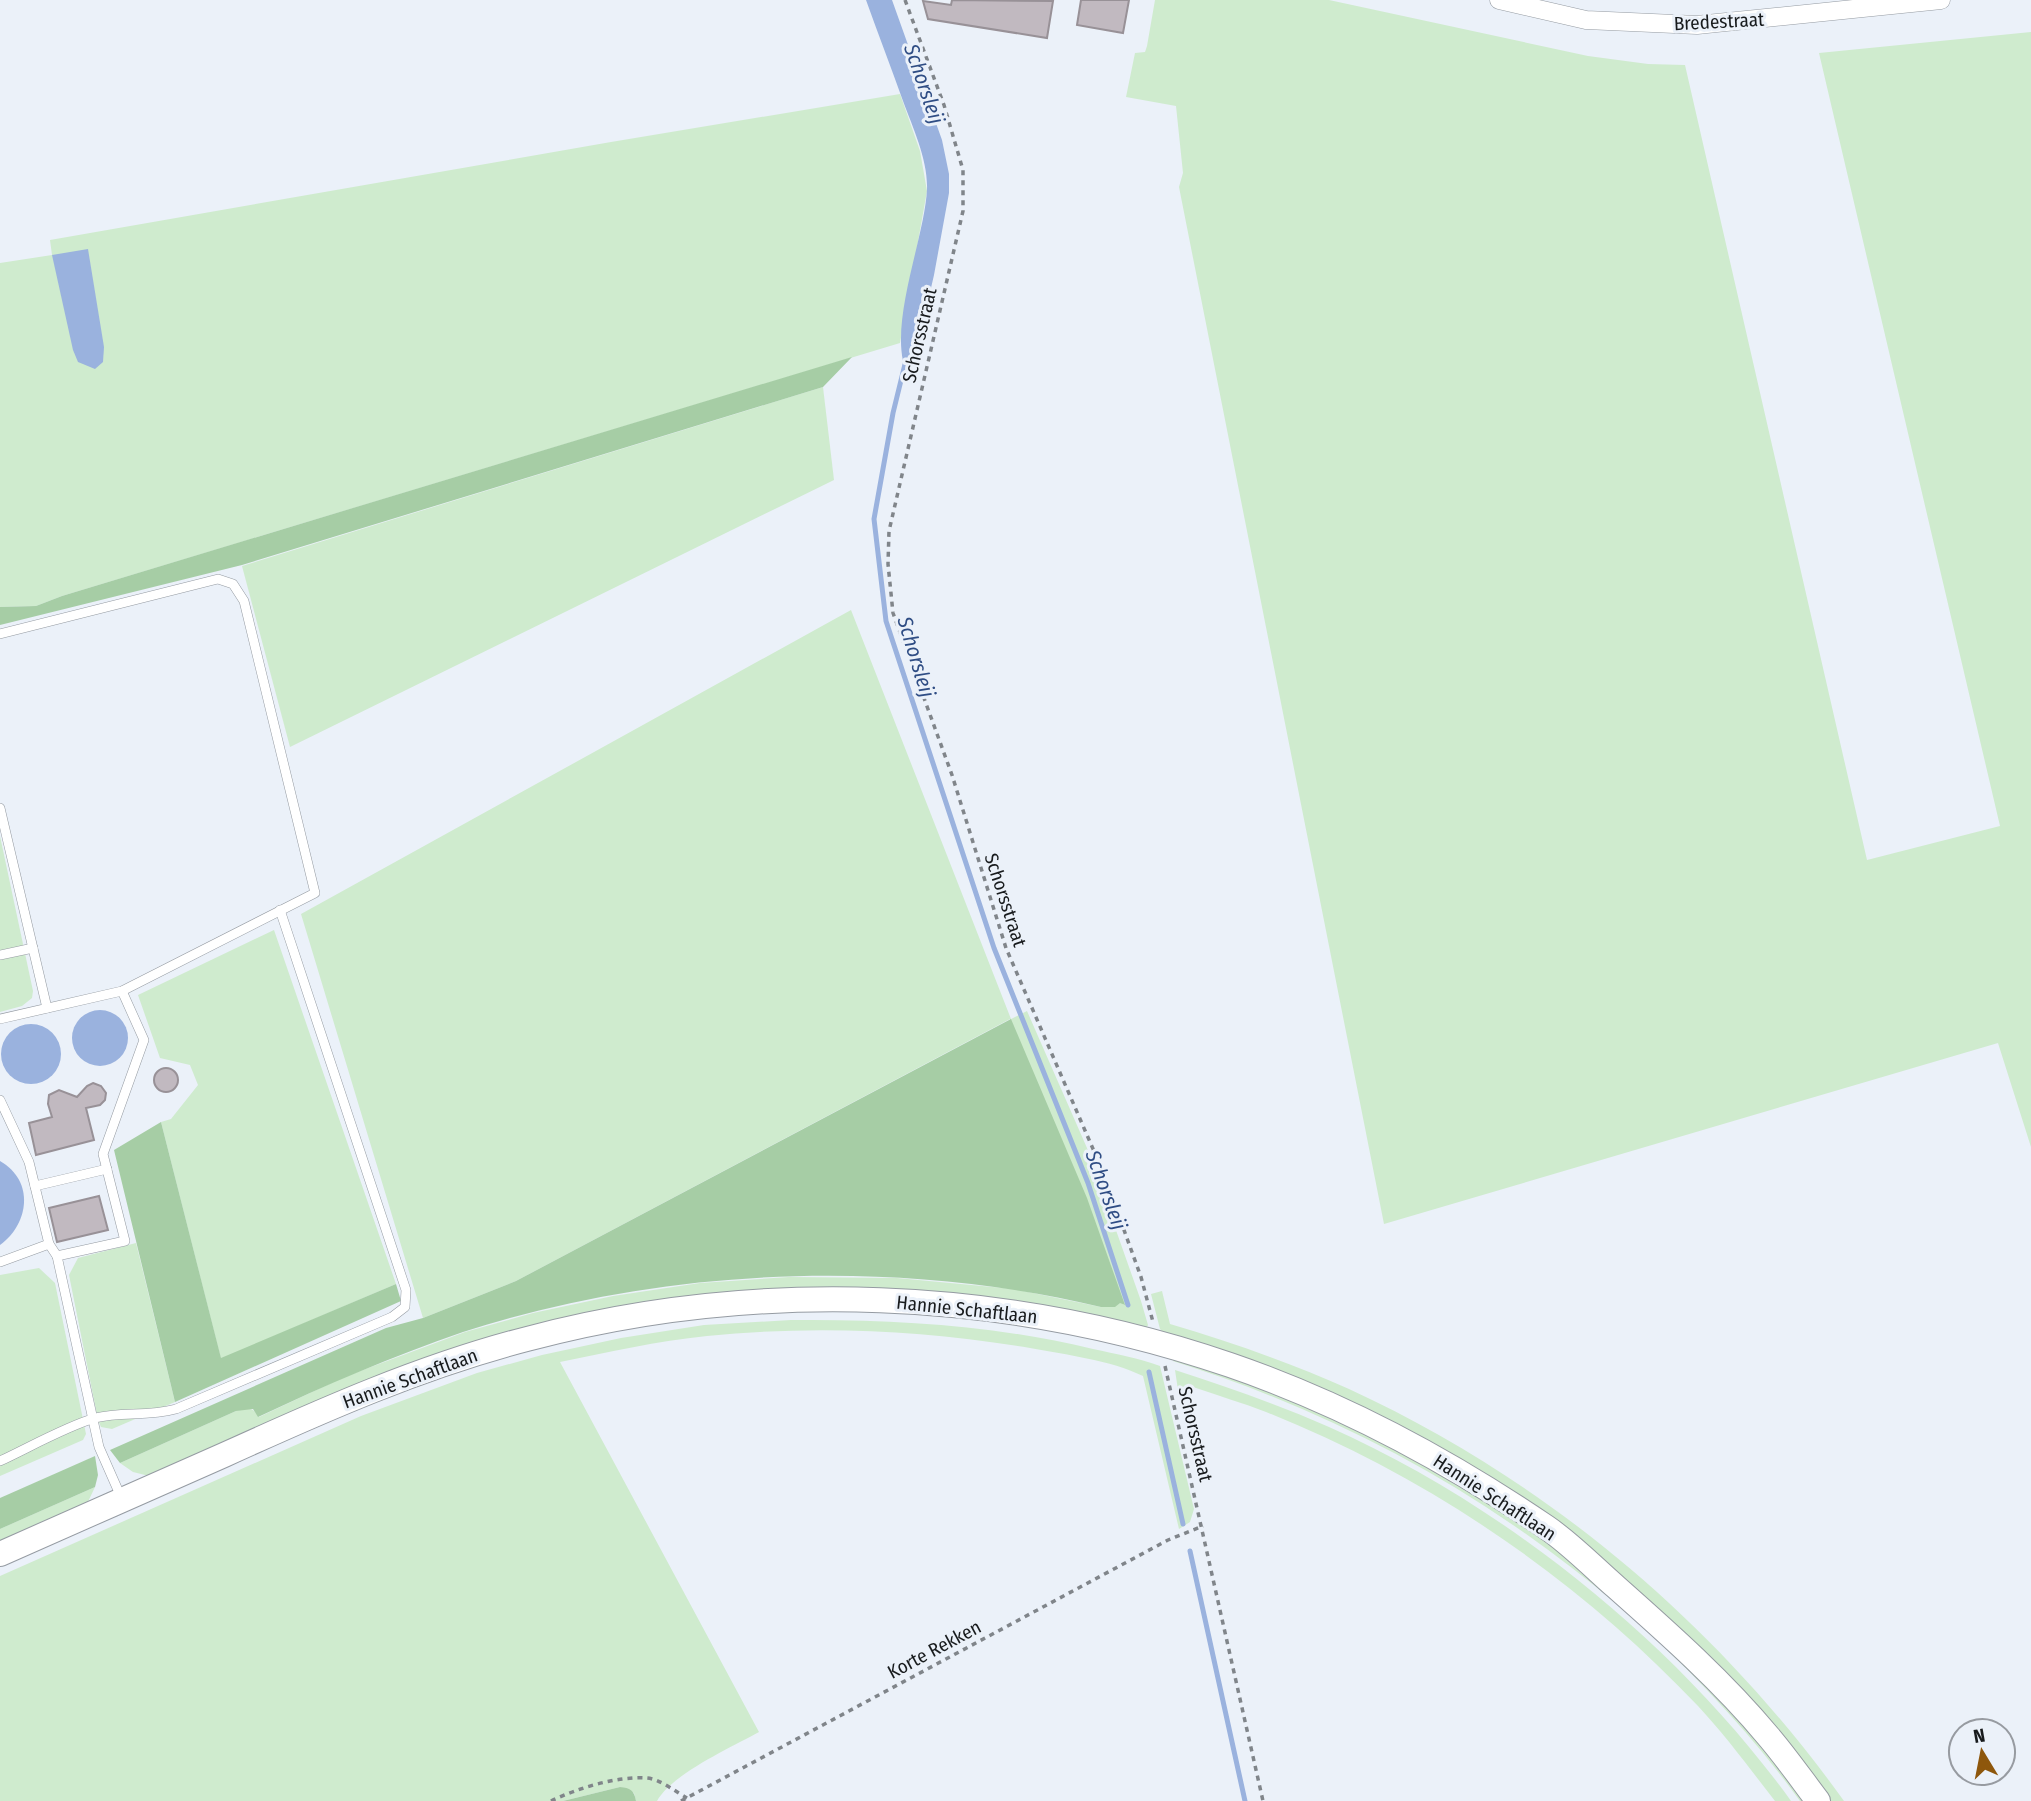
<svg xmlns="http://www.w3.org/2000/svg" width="2031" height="1801" font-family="'Fira Sans Condensed',sans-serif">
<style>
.green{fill:#cfebce}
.forest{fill:#a6cda5}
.water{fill:#9ab2de}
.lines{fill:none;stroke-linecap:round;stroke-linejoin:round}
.stream{stroke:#9ab2de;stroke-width:5}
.building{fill:#c1b9c0;stroke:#989197;stroke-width:2}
.service-casing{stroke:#959ba2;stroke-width:10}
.minor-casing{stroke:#959ba2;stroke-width:19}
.secondary-casing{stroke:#959ba2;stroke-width:26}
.path{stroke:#80858a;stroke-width:3.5;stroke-dasharray:5 5;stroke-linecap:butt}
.service{stroke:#fff;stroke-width:9}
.minor{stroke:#fff;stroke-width:18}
.secondary{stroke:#fff;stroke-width:24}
.labels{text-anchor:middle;stroke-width:6;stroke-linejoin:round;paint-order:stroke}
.street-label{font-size:19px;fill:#181b1d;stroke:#ebf1f9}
.water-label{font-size:21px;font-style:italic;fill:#2f4d84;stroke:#ebf1f9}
</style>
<rect width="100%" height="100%" fill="#ebf1f9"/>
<g class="green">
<path d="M1155,0h174l259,56 60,8 37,1 182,795 133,-34 -181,-773 212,-21v1115l-33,-104 -614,181 -205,-1037 4,-14 -7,-67 -50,-9 9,-44 10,-1 2,-6z"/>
<path d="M900,94l20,57 7,40 -27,152 -838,253 -26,10 -36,1v-344l52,-8 -2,-15 561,-98z"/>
<path d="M823,387l11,93 -544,267 -48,-181z"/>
<path d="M851,610l160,409 16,-8 60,137 54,153 7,24 -2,4 -80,-16 -408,-10 -505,174 -20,-5 -13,-9 116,-52c11,-4 17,-4 23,6l85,-40 121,-45 68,-19 80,-17 87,-13 89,-6 108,1 117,11 87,18 19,-5 4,3 -114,-286 -494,262 -93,37 -122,-404z"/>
<path d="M0,836l33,155 -1,7 -10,8 -22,6z"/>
<path d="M274,930l122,354 -175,75 -60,-237 10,-3 27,-34 -8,-20 -30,-7 -22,-63z"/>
<path d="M136,1243l39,159 -63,27 -11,-2 -3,-7 -29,-145 9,-17z"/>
<path d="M39,1268l16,15 31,151 -3,6 -83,36v-201z"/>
<path d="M1162,1291l8,33c61,18 121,39 179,65 198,91 368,235 495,412h-16l-279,-281 -384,-185 -5,-6 -9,-35z"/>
<path d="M791,1320c102,-1 203,5 302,29 23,5 46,9 67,17l34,143 -4,13 -11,7 -36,-153c-33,-16 -76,-21 -113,-28 -107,-18 -215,-23 -323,-12 -50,5 -98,16 -147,26l199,370c-29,16 -87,42 -102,69h-21l-2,-8 -14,-6 -57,14h-563v-225l361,-160 116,-43 65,-18 79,-17 83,-13z"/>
<path d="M1174,1357l162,60 155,85 86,62 157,147 72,90h-6c-28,-39 -59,-75 -92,-110 -147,-155 -331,-266 -535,-330z"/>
<path d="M1175,1370c52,17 104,35 154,57 176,78 350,218 462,374h-16c-25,-32 -49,-65 -77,-95 -120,-127 -269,-229 -432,-294 -23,-9 -47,-16 -70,-24l-6,-2 -12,4z"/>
<path d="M95,1487l-9,19 -86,38v-15z"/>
</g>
<g class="forest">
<path d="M852,357l-29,30 -581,178 -242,60v-18l36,-1 26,-10z"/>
<path d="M1011,1019l76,179 38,107 -5,-2 -5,4h-14c-205,-49 -438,-40 -638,25 -70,24 -137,53 -205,85l-5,-8 -17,2 -116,52 -10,-13 276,-122 37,-10 93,-37z"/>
<path d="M161,1122l60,236 175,-74 5,17 -226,101 -61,-252z"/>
<path d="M95,1456l3,19 -3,12 -95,42v-31z"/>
<path d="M620,1787c10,1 14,3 16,14h-73z"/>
</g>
<g class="water">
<path d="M866,0h26l50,140 7,34v19l-15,82 -24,104c-27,-44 15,-139 17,-190 1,-29 -14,-61 -24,-88 -12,-34 -25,-67 -37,-101z"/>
<path d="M88,249l16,98 -1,15 -8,7 -17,-7 -5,-12 -21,-95z"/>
<circle cx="100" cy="1038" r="28"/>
<circle cx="31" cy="1054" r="30"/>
<path d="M0,1161c35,20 29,63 0,84z"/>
</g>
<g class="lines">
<g class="stream">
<path d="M906,360l-13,53 -19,106 12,102 108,327 94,235 40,122"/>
<path d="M1149,1372l34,152"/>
<path d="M1190,1551l55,250"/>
</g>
</g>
<g class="building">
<path d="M952,0l101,1 -6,37 -119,-19 -5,-18 28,4z"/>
<path d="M1081,0h48l-6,33 -46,-8z"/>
<circle cx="166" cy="1080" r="12"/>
<path d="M93,1083l8,3 5,7 -1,7 -5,5 -14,3 8,32 -58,15 -7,-32 23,-6 -4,-13 1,-9 10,-5 18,7 10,-11z"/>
<path d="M99,1196l9,34 -51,12 -8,-34z"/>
</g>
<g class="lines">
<g class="service-casing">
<g id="service">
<path d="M0,634l218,-55 15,5 11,17 71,292 -193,98 -122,28"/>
<path d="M0,808l47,200"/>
<path d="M0,955l33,-7"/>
<path d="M0,1100l29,62 20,82 8,12"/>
<path d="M35,1186l72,-17"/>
<path d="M0,1262l49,-18"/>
<path d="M0,1461c28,-13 67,-35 95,-43 27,-7 51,-1 81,-9l216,-92 13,-10 1,-17 -126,-380"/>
<path d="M121,1497l-22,-50 -42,-191 68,-15 -22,-87 41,-114 -22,-49"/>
</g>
</g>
<g class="minor-casing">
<path id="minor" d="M1499,0l87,20 111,5 244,-25"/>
</g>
<g class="secondary-casing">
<path id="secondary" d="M0,1554c75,-33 149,-66 224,-99 99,-45 198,-89 303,-116 229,-61 479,-51 703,26 111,38 219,96 316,162 25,17 47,40 70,60 53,47 107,95 152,149 18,21 34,44 50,65"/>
</g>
<g class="path">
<path d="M905,0l39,105 19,65v41l-74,320 -1,33 5,49 59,162 54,173 97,224 38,105 12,45"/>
<path d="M1165,1366l98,435"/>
<path d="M551,1801c27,-13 66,-25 96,-23 13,1 29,14 40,20"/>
<path d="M681,1801l487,-261 35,-14"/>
</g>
<use href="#service" class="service"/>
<use href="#minor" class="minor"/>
<use href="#secondary" class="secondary"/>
</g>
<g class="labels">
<g class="street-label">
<text transform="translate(1719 21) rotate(-3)" y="7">Bredestraat</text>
<text transform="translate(919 335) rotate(-77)" y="7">Schorsstraat</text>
<text transform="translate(1006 900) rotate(72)" y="7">Schorsstraat</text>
<text transform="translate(967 1309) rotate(6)" y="7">Hannie Schaftlaan</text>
<text transform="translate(410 1378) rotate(-20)" y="7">Hannie Schaftlaan</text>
<text transform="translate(1196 1434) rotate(77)" y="7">Schorsstraat</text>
<text transform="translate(1495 1497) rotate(33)" y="7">Hannie Schaftlaan</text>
<text transform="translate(934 1649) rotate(-28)" y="7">Korte Rekken</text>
</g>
<g class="water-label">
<text transform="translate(924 84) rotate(71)" y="7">Schorsleij</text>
<text transform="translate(916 657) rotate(73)" y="7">Schorsleij</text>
<text transform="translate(1106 1190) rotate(70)" y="7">Schorsleij</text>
</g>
</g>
<g transform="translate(1982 1752) rotate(350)"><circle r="33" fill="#ebf1f9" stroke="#979ba1" stroke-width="2"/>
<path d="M0-5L12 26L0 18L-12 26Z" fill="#8e570c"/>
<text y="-10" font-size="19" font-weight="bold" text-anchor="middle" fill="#181b1d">N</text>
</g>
</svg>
